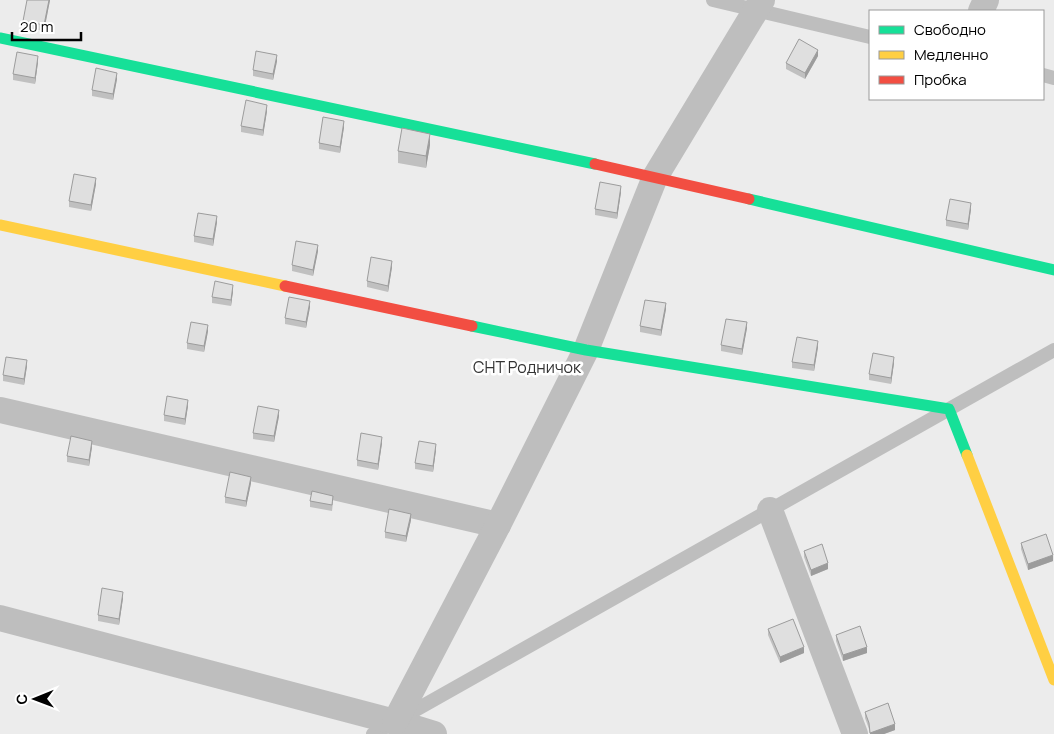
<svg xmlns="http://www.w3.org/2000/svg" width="1054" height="734" font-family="Manrope,sans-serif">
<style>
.green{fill:#ececec;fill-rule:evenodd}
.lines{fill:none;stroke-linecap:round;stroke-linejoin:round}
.lane{stroke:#bebebe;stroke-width:14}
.street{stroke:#bebebe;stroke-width:26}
.fast{stroke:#16e098;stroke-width:11}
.slow{stroke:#ffcf43;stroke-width:11}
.jam{stroke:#f24e42;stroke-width:11}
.wall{fill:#c0c0c0}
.shaded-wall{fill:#9c9c9c}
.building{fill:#dfdfdf;stroke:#9c9c9c}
.labels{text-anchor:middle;stroke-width:5;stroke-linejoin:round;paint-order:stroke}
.park-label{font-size:16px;fill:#333;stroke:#fff}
</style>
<rect width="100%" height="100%" fill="#fff"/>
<path class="green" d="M0,0h1054v734h-1054zM870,11h173v88h-173z"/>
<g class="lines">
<g class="lane">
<path d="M713,0l157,37"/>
<path d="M1043,75l11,3"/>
<path d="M373,734l681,-384"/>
</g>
<g class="street">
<path d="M981,11l5,-11"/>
<path d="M0,410l498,115"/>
<path d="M770,510l85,224"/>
<path d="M0,618l395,104 39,12"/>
<path d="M395,722l103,-197 88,-175 69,-173 107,-177"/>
</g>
<g class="fast">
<path d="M0,38l595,126"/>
<path d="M749,199l305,71"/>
<path d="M472,326l114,24 363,59 18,46"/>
</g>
<g class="slow">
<path d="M0,225l285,61"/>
<path d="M967,455l87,225"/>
</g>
<g class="jam">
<path d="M595,164l154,35"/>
<path d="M285,286l187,40"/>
</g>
</g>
<g class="wall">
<path d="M50,0l-6,31 -21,-4v-6z"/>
<path d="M818,56l-13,23 -19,-10v-6z"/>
<path d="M277,61l-4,19 -20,-4v-6z"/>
<path d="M38,62l-3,22 -22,-4v-6z"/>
<path d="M117,79l-4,21 -21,-4v-6z"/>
<path d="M267,111l-4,25 -22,-4v-6z"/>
<path d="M344,127l-4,26 -21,-4v-6z"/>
<path d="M430,145l-4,23 -28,-5v-12z"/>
<path d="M96,184l-5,27 -22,-4v-6z"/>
<path d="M621,192l-4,27 -22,-4v-6z"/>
<path d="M971,209l-3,21 -22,-4v-6z"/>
<path d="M217,222l-4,24 -19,-4v-6z"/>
<path d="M318,251l-5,25 -21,-5v-6z"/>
<path d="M392,267l-4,25 -21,-5v-6z"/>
<path d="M233,291l-2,15 -19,-3v-6z"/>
<path d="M310,307l-4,21 -21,-4v-6z"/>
<path d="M666,309l-5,27 -21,-4v-6z"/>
<path d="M747,328l-5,27 -21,-4v-6z"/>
<path d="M208,331l-4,21 -17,-3v-6z"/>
<path d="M818,347l-4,24 -22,-3v-6z"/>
<path d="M894,363l-3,21 -22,-4v-6z"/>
<path d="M27,366l-3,19 -21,-4v-6z"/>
<path d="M188,406l-3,19 -21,-4v-6z"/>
<path d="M279,416l-5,26 -21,-3v-6z"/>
<path d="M382,443l-4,27 -21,-4v-6z"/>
<path d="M92,447l-3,19 -22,-4v-6z"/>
<path d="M436,450l-3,22 -18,-3v-6z"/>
<path d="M251,483l-5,24 -21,-4v-6z"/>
<path d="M310,501l23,1 -1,9 -22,-4z"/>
<path d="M411,520l-5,22 -21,-4v-6z"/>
<path d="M1021,543l32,18 -25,9 -7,-21z"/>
<path d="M804,551l24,18 -17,7 -7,-19z"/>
<path d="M123,598l-4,27 -21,-4v-6z"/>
<path d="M768,629l36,24 -24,10 -12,-28z"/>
<path d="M836,635l31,18 -24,8 -7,-20z"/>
<path d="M865,712l30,18 -11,4h-14l-1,-5 -4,-11z"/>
</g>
<g class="shaded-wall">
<path d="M49,0h1l-6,31v-6z"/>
<path d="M818,50v6l-13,23v-6z"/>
<path d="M277,55v6l-4,19v-6z"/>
<path d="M38,56v6l-3,22v-6z"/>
<path d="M117,73v6l-4,21v-6z"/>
<path d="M267,105v6l-4,25v-6z"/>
<path d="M344,121v6l-4,26v-6z"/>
<path d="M430,134v11l-4,23v-12z"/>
<path d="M96,178v6l-5,27v-6z"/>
<path d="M621,186v6l-4,27v-6z"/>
<path d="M971,203v6l-3,21v-6z"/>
<path d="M217,216v6l-4,24v-7z"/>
<path d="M318,245v6l-5,25v-6z"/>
<path d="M392,261v6l-4,25v-6z"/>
<path d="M233,285v6l-2,15v-6z"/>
<path d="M310,301v6l-4,21v-6z"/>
<path d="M666,303v6l-5,27v-6z"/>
<path d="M747,322v6l-5,27v-6z"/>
<path d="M208,325v6l-4,21v-6z"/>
<path d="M818,341v6l-4,24v-6z"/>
<path d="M894,357v6l-3,21v-6z"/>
<path d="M27,360v6l-3,19v-6z"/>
<path d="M188,400v6l-3,19v-6z"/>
<path d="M279,410v6l-5,26v-6z"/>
<path d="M382,437v6l-4,27v-6z"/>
<path d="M92,441v6l-3,19v-6z"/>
<path d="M436,444v6l-3,22v-6z"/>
<path d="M251,477v6l-5,24v-6z"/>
<path d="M411,514v6l-5,22v-6z"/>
<path d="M1053,555v6l-25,9v-6z"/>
<path d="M828,563v6l-17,7v-6z"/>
<path d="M123,592v6l-4,27v-6z"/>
<path d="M804,647v6l-24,10v-6z"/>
<path d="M867,647v6l-24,8v-6z"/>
<path d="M895,724v6l-11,4h-14v-1z"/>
</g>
<g class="building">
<path d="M27,0h22l-5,25 -21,-4z"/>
<path d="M799,39l19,11 -13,23 -19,-10z"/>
<path d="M256,51l21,4 -4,19 -20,-4z"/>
<path d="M17,52l21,4 -3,22 -22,-4z"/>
<path d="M96,68l21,5 -4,21 -21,-4z"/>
<path d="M246,100l21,5 -4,25 -22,-4z"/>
<path d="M323,117l21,4 -4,26 -21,-4z"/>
<path d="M402,128l28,6 -4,22 -28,-5z"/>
<path d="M74,174l22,4 -5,27 -22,-4z"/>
<path d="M600,182l21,4 -4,27 -22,-4z"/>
<path d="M950,199l21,4 -3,21 -22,-4z"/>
<path d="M198,213l19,3 -4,23 -19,-3z"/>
<path d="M296,241l22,4 -5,25 -21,-5z"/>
<path d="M371,257l21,4 -4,25 -21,-5z"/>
<path d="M215,281l18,4 -2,15 -19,-3z"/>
<path d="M289,297l21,4 -4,21 -21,-4z"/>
<path d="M645,300l21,3 -5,27 -21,-4z"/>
<path d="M726,319l21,3 -5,27 -21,-4z"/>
<path d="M191,322l17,3 -4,21 -17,-3z"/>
<path d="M797,337l21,4 -4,24 -22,-3z"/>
<path d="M873,353l21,4 -3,21 -22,-4z"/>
<path d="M6,357l21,3 -3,19 -21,-4z"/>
<path d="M167,396l21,4 -3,19 -21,-4z"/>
<path d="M258,406l21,4 -5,26 -21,-3z"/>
<path d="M361,433l21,4 -4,27 -21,-4z"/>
<path d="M71,436l21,5 -3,19 -22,-4z"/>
<path d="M419,441l17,3 -3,22 -18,-3z"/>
<path d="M230,472l21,5 -5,24 -21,-4z"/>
<path d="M312,491l21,5 -1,9 -22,-4z"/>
<path d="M389,509l22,5 -5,22 -21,-4z"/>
<path d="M1046,534l7,21 -25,9 -7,-21z"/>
<path d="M822,544l6,19 -17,7 -7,-19z"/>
<path d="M102,588l21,4 -4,27 -21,-4z"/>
<path d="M793,619l11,28 -24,10 -12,-28z"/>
<path d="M860,626l7,21 -24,8 -7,-20z"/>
<path d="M888,703l7,21 -25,9 -1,-10 -4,-11z"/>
</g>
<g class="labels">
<g class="park-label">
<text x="527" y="373">СНТ Родничок</text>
</g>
</g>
<rect x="869" y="10" width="175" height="90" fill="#ffffff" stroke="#999999"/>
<rect x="879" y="26" width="25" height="8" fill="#16e098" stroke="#999999"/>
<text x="914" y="35" font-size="15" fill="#000000">Свободно</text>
<rect x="879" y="51" width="25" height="8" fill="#ffcf43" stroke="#999999"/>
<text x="914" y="60" font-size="15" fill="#000000">Медленно</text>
<rect x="879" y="76" width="25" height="8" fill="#f24e42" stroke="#999999"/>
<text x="914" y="85" font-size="15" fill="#000000">Пробка</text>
<g transform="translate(35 699) rotate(269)" stroke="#ffffff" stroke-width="4" paint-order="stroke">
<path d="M0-4L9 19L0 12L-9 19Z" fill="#000000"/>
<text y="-8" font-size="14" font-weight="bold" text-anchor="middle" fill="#000000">С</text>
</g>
<path d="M12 32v8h69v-8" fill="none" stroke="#000000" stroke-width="2.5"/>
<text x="20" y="32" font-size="15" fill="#000000" stroke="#ffffff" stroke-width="4" paint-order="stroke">20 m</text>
</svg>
